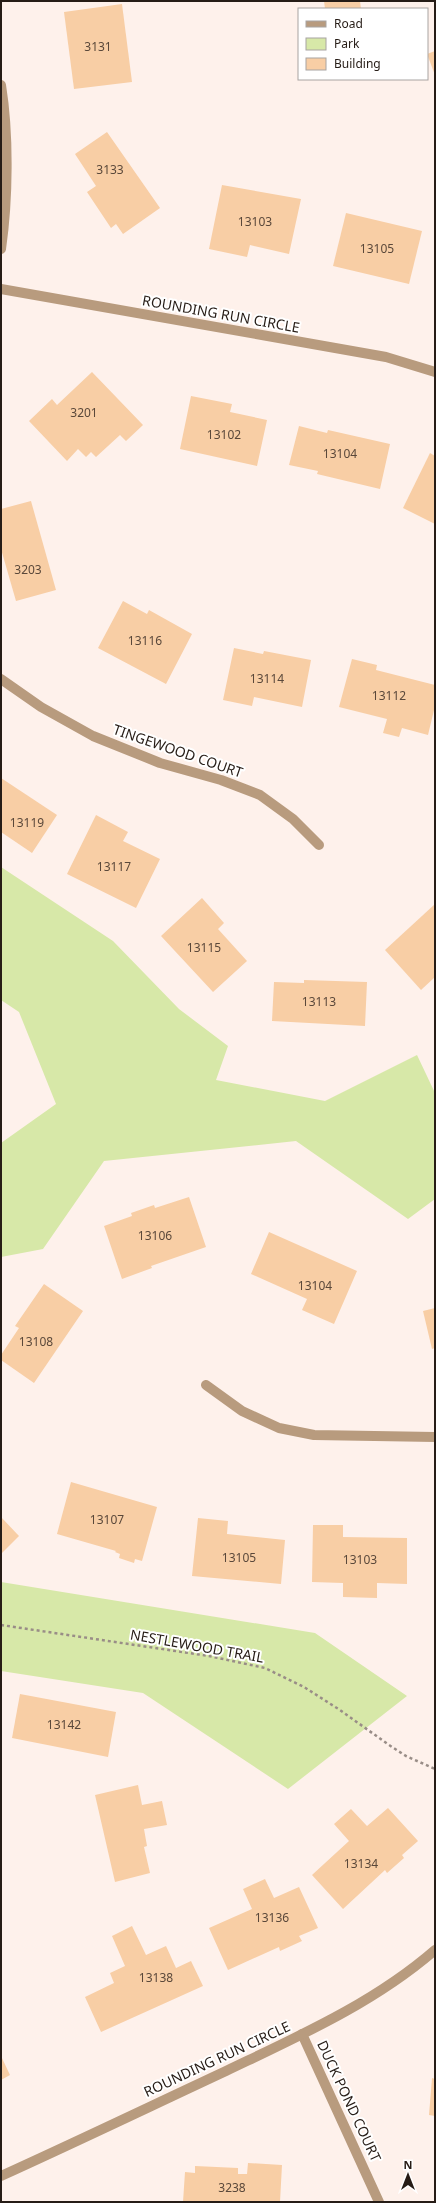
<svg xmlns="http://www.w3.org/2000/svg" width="436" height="2203" font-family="'Noto Sans',sans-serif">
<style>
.green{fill:#d7e8a8}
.building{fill:#f8cea5}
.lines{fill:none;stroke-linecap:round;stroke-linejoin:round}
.path{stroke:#998d87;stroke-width:2.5;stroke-dasharray:3 3;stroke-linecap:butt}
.minor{stroke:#b89b7e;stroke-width:10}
.labels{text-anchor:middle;stroke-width:4;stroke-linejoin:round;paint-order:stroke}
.number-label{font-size:12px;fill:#5a483a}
.street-label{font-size:14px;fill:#261c16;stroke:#fff}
</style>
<rect width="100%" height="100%" fill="#fef1eb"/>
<g class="green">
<path d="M1,867l112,74 66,68 49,37 -12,34 109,21 92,-46 18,38v106l-27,20 -112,-78 -192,20 -61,88 -42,8v-114l55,-39 -37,-92 -18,-12z"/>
<path d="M1,1582l314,51 92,63 -119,93 -145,-96 -142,-22z"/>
</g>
<g class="building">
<path d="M324,1h36l1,8h-36z"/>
<path d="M122,4l10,78 -58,7 -10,-77z"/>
<path d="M435,51v24l-8,-21z"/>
<path d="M107,132l53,76 -37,26 -7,-10 -5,4 -24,-36 9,-6 -21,-32z"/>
<path d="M222,185l79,14 -12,55 -39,-9 -3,12 -38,-8z"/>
<path d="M346,213l76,18 -13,53 -76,-18z"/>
<path d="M92,372l51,53 -17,16 -6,-6 -24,22 -5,-5 -5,5 -8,-8 -11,12 -38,-40 23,-22 5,6z"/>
<path d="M191,396l41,8 -2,8 37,8 -10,46 -77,-17z"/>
<path d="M299,426l28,7 1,-3 62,14 -10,45 -63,-15 1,-3 -29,-6z"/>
<path d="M430,453l5,3v68l-32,-16z"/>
<path d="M31,501l25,89 -40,11 -15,-52v-40z"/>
<path d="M123,601l24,13 2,-4 43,24 -26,50 -68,-36z"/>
<path d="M234,648l29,6 1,-3 47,9 -9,47 -48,-10 -2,9 -29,-6z"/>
<path d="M352,659l25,6 -1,5 59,15v21l-7,29 -26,-7 -3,9 -16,-4 4,-14 -48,-12z"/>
<path d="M1,778l56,37 -25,38 -31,-21z"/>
<path d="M96,815l32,17 -5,9 37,18 -24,49 -69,-34z"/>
<path d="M202,898l22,25 -6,6 29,32 -34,31 -52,-56z"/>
<path d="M435,904v73l-14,13 -36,-40z"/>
<path d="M304,980l63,2 -2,44 -93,-5 2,-39 30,1z"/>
<path d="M189,1197l17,50 -55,19 1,2 -30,11 -18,-53 28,-10 -1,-3 23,-8 1,3z"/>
<path d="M269,1232l88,39 -23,53 -32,-14 5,-11 -56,-25z"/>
<path d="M44,1284l39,27 -49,72 -33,-23v-5l18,-27 -4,-2z"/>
<path d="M435,1308v40l-3,1 -9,-38z"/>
<path d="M71,1482l86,25 -15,54 -7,-2 -1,4 -15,-5 1,-4 -5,-2 1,-1 -59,-17z"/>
<path d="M1,1517l18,19 -18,18z"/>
<path d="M198,1518l30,3 -1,13 58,6 -4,44 -89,-8z"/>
<path d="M313,1525h30v12l64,1v46l-30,-1v15l-34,-1v-14l-31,-1z"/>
<path d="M20,1694l96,18 -8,45 -96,-19z"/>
<path d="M138,1785l4,20 20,-4 5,24 -23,4 3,17 -3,1 6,26 -35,9 -20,-87z"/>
<path d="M388,1808l30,33 -16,14 2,3 -17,15 -2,-3 -42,39 -31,-34 37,-34 -15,-17 17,-15 16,17z"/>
<path d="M265,1879l9,19 25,-11 19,41 -19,8 3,5 -22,10 -1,-4 -51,23 -19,-42 43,-19 -9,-20z"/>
<path d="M132,1926l14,29 20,-9 10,22 15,-7 12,25 -102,46 -16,-35 29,-14 -4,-10 15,-7 -13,-30z"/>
<path d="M1,2056l9,19 -9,5z"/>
<path d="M432,2078l3,1v37l-6,-1z"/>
<path d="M248,2163l34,2 -2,37h-97l2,-30 10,1v-7l43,2v6h9z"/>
</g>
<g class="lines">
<path class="path" d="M1,1625l208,31 56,12 39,19 36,23 49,35 17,11 29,13"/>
<g class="minor">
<path d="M1,85c8,50 7,115 0,164"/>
<path d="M1,289l385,68 49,15"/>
<path d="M1,679l40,28 52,29 67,27 61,17 39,15 33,24 26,26"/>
<path d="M206,1385l36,26 37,17 35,7 121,2"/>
<path d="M302,2034l77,168"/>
<path d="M1,2176c75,-34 150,-70 225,-105 73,-35 148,-68 209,-121"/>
</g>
</g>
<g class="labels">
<g class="number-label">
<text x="98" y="51">3131</text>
<text x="110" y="174">3133</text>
<text x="255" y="226">13103</text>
<text x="377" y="253">13105</text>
<text x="84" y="417">3201</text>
<text x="224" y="439">13102</text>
<text x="340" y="458">13104</text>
<text x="28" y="574">3203</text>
<text x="145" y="645">13116</text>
<text x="267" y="683">13114</text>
<text x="389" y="700">13112</text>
<text x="27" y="827">13119</text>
<text x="114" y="871">13117</text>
<text x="204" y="952">13115</text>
<text x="319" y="1006">13113</text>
<text x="155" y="1240">13106</text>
<text x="315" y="1290">13104</text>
<text x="36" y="1346">13108</text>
<text x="107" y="1524">13107</text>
<text x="239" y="1562">13105</text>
<text x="360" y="1564">13103</text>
<text x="64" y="1729">13142</text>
<text x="361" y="1868">13134</text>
<text x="272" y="1922">13136</text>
<text x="156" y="1982">13138</text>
<text x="232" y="2192">3238</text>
</g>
<g class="street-label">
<text transform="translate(221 314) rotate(10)" y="5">ROUNDING RUN CIRCLE</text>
<text transform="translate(178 751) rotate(19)" y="5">TINGEWOOD COURT</text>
<text transform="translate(197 1646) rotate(10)" y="5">NESTLEWOOD TRAIL</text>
<text transform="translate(217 2059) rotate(-25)" y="5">ROUNDING RUN CIRCLE</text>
<text transform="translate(349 2101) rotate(65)" y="5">DUCK POND COURT</text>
</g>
</g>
<rect width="436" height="2203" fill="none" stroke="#261c16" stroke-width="4"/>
<rect x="298" y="8" width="130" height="72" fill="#ffffff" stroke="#a8a4a2"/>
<rect x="306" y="21" width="20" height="6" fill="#b89b7e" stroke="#a8a4a2"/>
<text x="334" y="28" font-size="12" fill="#261c16">Road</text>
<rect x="306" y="38" width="20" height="12" fill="#d7e8a8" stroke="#a8a4a2"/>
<text x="334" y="48" font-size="12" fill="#261c16">Park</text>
<rect x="306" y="58" width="20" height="12" fill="#f8cea5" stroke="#a8a4a2"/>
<text x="334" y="68" font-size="12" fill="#261c16">Building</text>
<g transform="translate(408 2175)" stroke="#ffffff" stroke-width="3" paint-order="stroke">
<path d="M0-3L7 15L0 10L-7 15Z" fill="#261c16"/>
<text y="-6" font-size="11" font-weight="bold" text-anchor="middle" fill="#261c16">N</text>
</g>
</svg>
